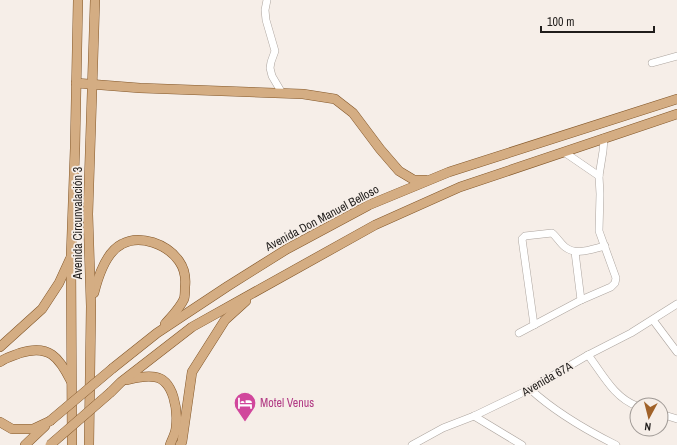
<svg xmlns="http://www.w3.org/2000/svg" width="677" height="445" font-family="'Archivo Narrow',sans-serif">
<style>
.lines{fill:none;stroke-linecap:round;stroke-linejoin:round}
.minor-casing{stroke:#aca49e;stroke-width:8}
.major-casing{stroke:#835729;stroke-width:10}
.minor{stroke:#fff;stroke-width:7}
.major{stroke:#d4ad83;stroke-width:9}
.major-bridge-casing{stroke:#835729;stroke-width:10;stroke-linecap:butt}
.major-bridge{stroke:#d4ad83;stroke-width:9}
.labels{text-anchor:middle;stroke-width:3.5;stroke-linejoin:round;paint-order:stroke}
.street-label{font-size:12px;fill:#201d1b;stroke:#f6eee8}
.hotel-label{font-size:12px;fill:#b23c85;stroke:#f6eee8;text-anchor:start}
</style>
<rect width="100%" height="100%" fill="#f6eee8"/>
<g class="lines">
<g class="minor-casing">
<g id="minor">
<path d="M267,0l-2,10 1,10 9,31 -4,11 -1,6 2,8 10,17"/>
<path d="M652,63l25,-7"/>
<path d="M564,152l35,24"/>
<path d="M575,252l6,48"/>
<path d="M653,320l24,32"/>
<path d="M534,325l-12,-86 3,-3 27,-3c5,4 8,10 13,14 11,9 27,2 40,-1"/>
<path d="M519,333l62,-33 30,-13 4,-4 1,-5 -17,-47 1,-37 -1,-18 4,-25 1,-13"/>
<path d="M588,355c14,18 26,43 49,51"/>
<path d="M530,389c25,23 56,41 86,56"/>
<path d="M661,414l16,5"/>
<path d="M474,416l48,29"/>
<path d="M412,445l31,-17 31,-12 56,-27 58,-34 43,-22 46,-29"/>
</g>
</g>
<g class="major-casing">
<g id="major">
<path d="M76,83l64,5 163,6 32,5 18,14 27,36 19,22 15,9h11"/>
<path d="M94,293c4,-16 12,-41 28,-49 18,-10 45,0 57,17 5,7 7,17 6,26 0,4 0,9 -1,12 -4,9 -12,17 -19,25"/>
<path d="M0,347l42,-38 17,-26 11,-24"/>
<path d="M0,362c6,-5 13,-6 20,-9 29,-9 39,4 51,28"/>
<path d="M113,368l44,-35 71,-47 59,-37 82,-44 80,-33 228,-73"/>
<path d="M127,380c8,-2 18,-5 28,-3 19,3 23,34 21,50 0,6 -4,12 -6,18"/>
<path d="M111,392l10,-10 71,-55 183,-102 85,-38 217,-73"/>
<path d="M0,422l12,7h21l17,-8"/>
<path d="M25,445l20,-19"/>
<path d="M72,445l-1,-189 4,-108 3,-148"/>
<path d="M89,445l2,-139 -3,-92 7,-214"/>
<path d="M180,445l2,-3 10,-70 33,-52 21,-19"/>
</g>
</g>
<use href="#minor" class="minor"/>
<use href="#major" class="major"/>
<g class="major-bridge-casing">
<g id="major-bridge">
<path d="M50,421l63,-53"/>
<path d="M50,445l61,-53"/>
</g>
</g>
<use href="#major-bridge" class="major-bridge"/>
</g>
<defs>
<g id="hotel-pin" transform="scale(1.15)"><path d="M0 17L-7.5 6A9.5 9.5 0 1 1 7.5 6Z" fill="#d1479c" stroke="#f6eee8"/><path d="M-6-4.5h1.5V1H6V5H4.5V3h-9V5H-6ZM-4 0a1.8 1.8 0 1 1 3.6 0ZM.5 0V-2.5h3Q6-2.5 6 0Z" fill="#fff"/></g>
</defs>
<g fill-rule="evenodd">
<use href="#hotel-pin" x="245" y="403"/>
</g>
<g class="labels">
<g class="street-label">
<text transform="translate(322 218) rotate(-28)" y="4">Avenida Don Manuel Belloso</text>
<text transform="translate(78 223) rotate(-90)" y="4">Avenida Circunvalación 3</text>
<text transform="translate(547 379) rotate(-30)" y="4">Avenida 67A</text>
</g>
<g class="hotel-label">
<text x="260" y="407">Motel Venus</text>
</g>
</g>
<g transform="translate(649 417) rotate(187)"><circle r="19" fill="#f6eee8" stroke="#a09a96"/>
<path d="M0-3L7 15L0 10L-7 15Z" fill="#a16229"/>
<text y="-6" font-size="11" font-weight="bold" text-anchor="middle" fill="#201d1b">N</text>
</g>
<path d="M541 26v6h113v-6" fill="none" stroke="#201d1b" stroke-width="2"/>
<text x="547" y="26" font-size="12" fill="#201d1b" stroke="#f6eee8" stroke-width="3" paint-order="stroke">100 m</text>
</svg>
